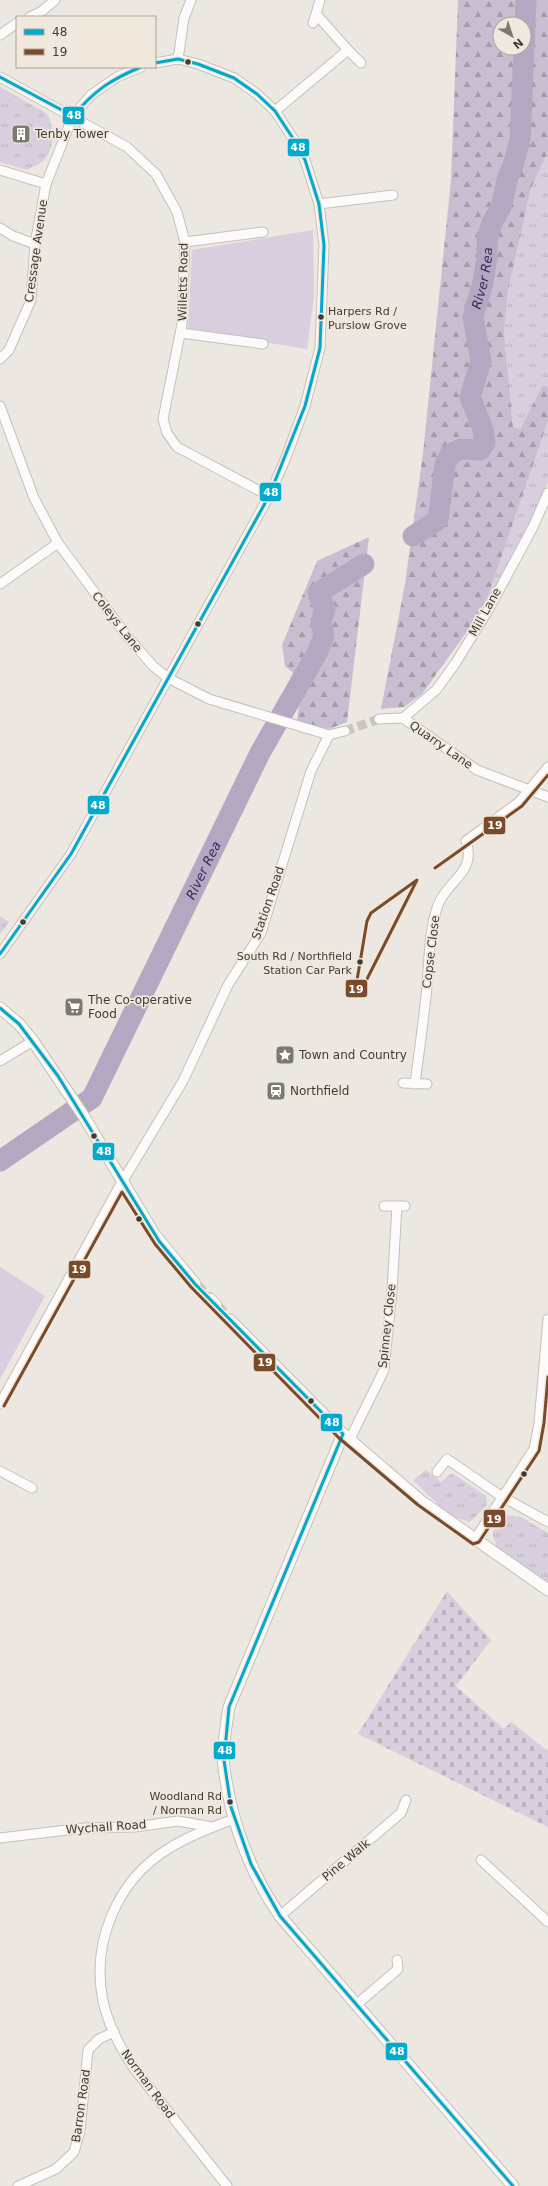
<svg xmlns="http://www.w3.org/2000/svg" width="548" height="2186" font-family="'DejaVu Sans',sans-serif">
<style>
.grass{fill:url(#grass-tufts)}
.forest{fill:url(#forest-firs);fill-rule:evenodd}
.cemetery{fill:url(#cemetery-stones)}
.park{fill:#d8cedd}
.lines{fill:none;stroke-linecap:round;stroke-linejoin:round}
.river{stroke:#b4a7c1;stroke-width:21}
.minor-tunnel{stroke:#c9c5be;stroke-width:9;stroke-dasharray:9 4.5;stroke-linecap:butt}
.tertiary-tunnel{stroke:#c9c5be;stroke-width:11;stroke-dasharray:11 5.5;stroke-linecap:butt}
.minor-casing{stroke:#c4c0bb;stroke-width:11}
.tertiary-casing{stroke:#c4c0bb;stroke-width:13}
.minor{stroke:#fcfbfa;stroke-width:9}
.tertiary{stroke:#fcfbfa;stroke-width:11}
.bus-1-casing{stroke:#f0e8dc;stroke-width:6}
.bus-2-casing{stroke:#f0e8dc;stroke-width:6}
.bus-1{stroke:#00a9ce;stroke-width:3}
.bus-2{stroke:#7a4b2a;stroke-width:3}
.bus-dot{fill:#3f3c37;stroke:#f0e8dc;stroke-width:1.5}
.labels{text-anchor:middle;stroke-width:3.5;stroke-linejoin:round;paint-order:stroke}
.bus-label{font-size:11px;fill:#3f3c37;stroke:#f0e8dc;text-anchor:end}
.poi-label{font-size:12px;fill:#3f3c37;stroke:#f0e8dc;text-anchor:start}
.street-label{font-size:12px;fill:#3f3c37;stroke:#f0e8dc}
.water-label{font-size:13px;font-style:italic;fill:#3d2559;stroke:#f0e8dc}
.line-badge{stroke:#f0e8dc;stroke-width:1.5}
.badge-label{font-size:11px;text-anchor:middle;font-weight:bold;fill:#fff}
</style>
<defs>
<pattern id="grass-tufts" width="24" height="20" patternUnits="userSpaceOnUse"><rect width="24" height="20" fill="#d8cedd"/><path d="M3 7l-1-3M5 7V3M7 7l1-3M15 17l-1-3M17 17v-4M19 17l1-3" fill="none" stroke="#bab2be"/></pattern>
<pattern id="forest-firs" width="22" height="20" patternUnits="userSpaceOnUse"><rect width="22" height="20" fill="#c9bed1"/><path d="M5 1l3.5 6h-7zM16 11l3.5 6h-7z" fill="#a59caa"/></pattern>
<pattern id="cemetery-stones" width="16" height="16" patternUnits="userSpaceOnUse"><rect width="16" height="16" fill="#d8cedd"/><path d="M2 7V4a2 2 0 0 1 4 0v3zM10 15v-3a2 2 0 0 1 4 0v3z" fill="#bab2be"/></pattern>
</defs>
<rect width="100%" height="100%" fill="#ece7e0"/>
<g class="grass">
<path d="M0,87l46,26c9,12 9,36 -2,47 -4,4 -12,7 -17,10l-27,-8z"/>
<path d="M548,152v236l-5,-2 -23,43 -7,-2 -9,-94 4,-42 23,-103z"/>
<path d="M548,421v61l-18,43 -39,76 -4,-2z"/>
<path d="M0,916l9,6 -9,12z"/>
<path d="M426,1470l15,12 11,-9 34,23 1,9 -17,17 -20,-6 -37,-36z"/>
<path d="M508,1515l13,2 27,16v50l-51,-36 -5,-14 7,-10z"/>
</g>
<g class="forest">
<path d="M458,0h90v152l-17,36 -23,103 -4,42 9,94 7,2 23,-44 5,3v33l-61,178 -21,34 -44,61 -18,13 -23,2 24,-125 18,-131 28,-273zM500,24h24v24h-24z"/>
<path d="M369,537l-22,185 -20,8 -30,-9 2,-17 -12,-16 6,-15 -8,-7 -3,-21 35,-84z"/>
</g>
<path class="cemetery" d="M447,1591l44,49 -35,46 48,43 7,-7 37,29v76l-190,-93z"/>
<g class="park">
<path d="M313,230l1,67 -7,52 -119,-19 4,-80z"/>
<path d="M0,1267l45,29 -45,83z"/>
</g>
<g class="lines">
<g class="river">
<path id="s1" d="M413,536l25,-16 7,-55 5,-11 11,-5 19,1 5,-7 -2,-14 -13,-32 11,-36 -8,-44 10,-35 4,-24v-19l5,-16 9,-16 7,-30 5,-12 7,-24 6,-141"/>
<path id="s2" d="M0,1161l92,-63 168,-345 57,-100 7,-17 -3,-14 4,-14 -7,-15 46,-29"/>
</g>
<path class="minor-tunnel" d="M345,731l34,-12"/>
<g class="tertiary-tunnel">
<path d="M195,1284l15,15"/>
<path d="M216,1305l14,15"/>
</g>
<g class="minor-casing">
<g id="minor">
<path d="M316,14l4,-14"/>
<path d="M30,17l12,-6 13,-11"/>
<path d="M313,23l3,-9 32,36"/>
<path d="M0,35l17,-12"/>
<path d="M178,59l6,-41 7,-18"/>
<path d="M0,77l127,70 29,27 21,38 8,30 -3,82 -19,95 4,14 10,14 92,49"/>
<path d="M275,111l73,-61 13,13"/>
<path d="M0,170l46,14"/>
<path d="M319,204l74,-9"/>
<path d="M0,228l13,8 22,8"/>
<path d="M185,242l78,-10"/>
<path d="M181,333l82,11"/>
<path d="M0,359l9,-9 22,-50 4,-56 11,-60 27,-68 18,-21 26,-18 24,-10"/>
<path d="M0,406l34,92 24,45 68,92 27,31 15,12 41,21 120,36"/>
<path d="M0,584l58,-41"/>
<path d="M403,718l33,-28 19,-26 35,-57 43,-80 15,-34"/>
<path d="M379,719l24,-1 74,52 71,27"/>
<path d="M329,735l16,-4"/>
<path d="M0,954l71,-100 198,-358 16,-36 20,-54 15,-58 4,-103 -5,-41 -14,-44 -9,-17 -21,-32 -18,-17 -23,-16 -36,-14 -20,-5 -23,4"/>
<path d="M0,1061l33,-20"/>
<path d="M403,1083l24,1"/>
<path d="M415,1084c4,-33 9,-65 12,-98 2,-26 2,-56 11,-81 9,-24 39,-33 28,-64l53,-39 29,-35"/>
<path d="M384,1206h21"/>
<path d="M0,1404l118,-215 65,-108 45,-96 33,-52 50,-162 18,-36"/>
<path d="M350,1439l34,-69 8,-80 5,-84"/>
<path d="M0,1471l32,17"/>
<path d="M437,1472l10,-13 54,37 47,26"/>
<path d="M475,1539l59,-90 5,-26 9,-104"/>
<path d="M0,1838l84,-10 51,-1 43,-6 34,6"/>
<path d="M481,1860l67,62"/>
<path d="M280,1916l121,-103 5,-13"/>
<path d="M356,2005l42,-36 -1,-9"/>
<path d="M18,2186l38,-17 18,-17 6,-21 8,-81 11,-11 15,-7"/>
<path d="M227,2186l-94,-119c-13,-20 -25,-43 -30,-66 -12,-58 14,-121 65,-152 20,-13 44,-22 66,-30"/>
</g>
</g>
<g class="tertiary-casing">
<g id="tertiary">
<path d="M0,1008l19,16 14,17 50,74 71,119 41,50"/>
<path d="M210,1299l6,6"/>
<path d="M230,1320l113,114 78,67 127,89"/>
<path d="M343,1434l-114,273c-3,20 -7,41 -5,61 7,53 26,104 56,148l233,270"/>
</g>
</g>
<use href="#minor" class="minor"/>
<use href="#tertiary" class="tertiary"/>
<g class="bus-1-casing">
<g id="bus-1">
<path d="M0,77l73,39c22,-26 37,-36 68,-49"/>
<path d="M0,954l71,-100 198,-358 36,-90 15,-58 4,-103 -5,-41 -14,-44 -9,-17 -21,-32 -18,-17 -23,-16 -36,-14 -20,-5 -23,4"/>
<path d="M0,1008l19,16 39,52 101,165 36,43 148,150 -114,273 -5,53 7,47 20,57 29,52 233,270"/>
</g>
</g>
<g class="bus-2-casing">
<g id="bus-2">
<path d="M435,868l87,-62 26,-31"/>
<path d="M417,880l-50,99 -10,15 -1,-8 11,-65 4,-8z"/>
<path d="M4,1406l118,-214 33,52 36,43 148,151 79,67 55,39 6,-2 60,-91 5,-28 4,-46"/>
</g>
</g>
<use href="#bus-1" class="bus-1"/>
<use href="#bus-2" class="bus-2"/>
</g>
<defs>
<g id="building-square" transform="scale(1)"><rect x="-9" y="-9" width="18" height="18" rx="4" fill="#7c7872" stroke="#f0e8dc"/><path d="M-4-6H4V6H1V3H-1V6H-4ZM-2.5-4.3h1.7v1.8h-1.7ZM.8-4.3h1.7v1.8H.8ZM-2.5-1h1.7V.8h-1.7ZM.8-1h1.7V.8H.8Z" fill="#fff"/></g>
<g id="supermarket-square" transform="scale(1)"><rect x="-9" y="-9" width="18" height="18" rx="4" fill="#7c7872" stroke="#f0e8dc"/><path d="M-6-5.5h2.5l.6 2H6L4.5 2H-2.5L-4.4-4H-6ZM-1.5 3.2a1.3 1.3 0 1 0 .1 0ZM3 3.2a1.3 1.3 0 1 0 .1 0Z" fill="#fff"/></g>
<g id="sight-square" transform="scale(1)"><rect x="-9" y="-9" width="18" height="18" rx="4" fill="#7c7872" stroke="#f0e8dc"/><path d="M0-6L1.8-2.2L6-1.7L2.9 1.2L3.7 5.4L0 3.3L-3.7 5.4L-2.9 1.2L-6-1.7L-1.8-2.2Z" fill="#fff"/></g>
<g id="station-square" transform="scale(1)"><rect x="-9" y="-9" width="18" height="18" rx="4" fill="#7c7872" stroke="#f0e8dc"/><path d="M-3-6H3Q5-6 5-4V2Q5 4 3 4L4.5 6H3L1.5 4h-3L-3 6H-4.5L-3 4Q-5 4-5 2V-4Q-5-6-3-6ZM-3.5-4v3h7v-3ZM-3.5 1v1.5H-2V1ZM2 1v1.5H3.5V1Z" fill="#fff"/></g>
</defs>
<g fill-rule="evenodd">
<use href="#building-square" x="21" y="134"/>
<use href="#supermarket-square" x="74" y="1007"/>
<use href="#sight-square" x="285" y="1055"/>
<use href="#station-square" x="276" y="1091"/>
</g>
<g class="bus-dot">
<circle cx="188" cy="62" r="3.5"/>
<circle cx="321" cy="317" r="3.5"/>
<circle cx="198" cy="624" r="3.5"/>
<circle cx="23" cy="922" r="3.5"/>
<circle cx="360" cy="962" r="3.5"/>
<circle cx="94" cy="1136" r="3.5"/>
<circle cx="139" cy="1219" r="3.5"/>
<circle cx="311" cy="1401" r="3.5"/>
<circle cx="524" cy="1474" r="3.5"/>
<circle cx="230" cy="1802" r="3.5"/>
</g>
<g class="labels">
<g class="bus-label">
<text x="328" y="315" text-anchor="start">Harpers Rd /<tspan x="328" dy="14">Purslow Grove</tspan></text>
<text x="352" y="960">South Rd / Northfield<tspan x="352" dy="14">Station Car Park</tspan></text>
<text x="222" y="1800">Woodland Rd<tspan x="222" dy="14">/ Norman Rd</tspan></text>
</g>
<g class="poi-label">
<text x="35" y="138">Tenby Tower</text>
<text x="88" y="1004">The Co-operative<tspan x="88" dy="14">Food</tspan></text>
<text x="299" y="1059">Town and Country</text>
<text x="290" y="1095">Northfield</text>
</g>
<g class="street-label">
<text transform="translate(36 251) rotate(-82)" y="4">Cressage Avenue</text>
<text transform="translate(183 282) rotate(-89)" y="4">Willetts Road</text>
<text transform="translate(485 612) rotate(-61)" y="4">Mill Lane</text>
<text transform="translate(117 622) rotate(52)" y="4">Coleys Lane</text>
<text transform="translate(441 745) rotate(35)" y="4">Quarry Lane</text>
<text transform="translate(268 903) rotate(-71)" y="4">Station Road</text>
<text transform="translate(431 952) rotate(-83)" y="4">Copse Close</text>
<text transform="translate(387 1326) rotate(-84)" y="4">Spinney Close</text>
<text transform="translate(106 1827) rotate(-4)" y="4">Wychall Road</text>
<text transform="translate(346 1860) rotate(-40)" y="4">Pine Walk</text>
<text transform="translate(148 2084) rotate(54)" y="4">Norman Road</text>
<text transform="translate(81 2106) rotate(-82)" y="4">Barron Road</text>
</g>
<g class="water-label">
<text dy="5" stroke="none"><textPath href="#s1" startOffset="308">River Rea</textPath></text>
<text dy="5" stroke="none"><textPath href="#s2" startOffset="365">River Rea</textPath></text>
</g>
</g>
<g class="line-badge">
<rect x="62" y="106" width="23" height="19" rx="4" fill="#00a9ce"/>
<rect x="287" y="138" width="23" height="19" rx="4" fill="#00a9ce"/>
<rect x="259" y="482" width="23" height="20" rx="4" fill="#00a9ce"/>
<rect x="87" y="795" width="23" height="20" rx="4" fill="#00a9ce"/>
<rect x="483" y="816" width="23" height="19" rx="4" fill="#7a4b2a"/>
<rect x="345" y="979" width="23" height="19" rx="4" fill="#7a4b2a"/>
<rect x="92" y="1142" width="23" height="19" rx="4" fill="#00a9ce"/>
<rect x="68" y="1260" width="23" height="19" rx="4" fill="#7a4b2a"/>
<rect x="253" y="1353" width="23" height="19" rx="4" fill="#7a4b2a"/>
<rect x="320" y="1413" width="23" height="19" rx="4" fill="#00a9ce"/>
<rect x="483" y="1509" width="23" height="19" rx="4" fill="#7a4b2a"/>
<rect x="213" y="1741" width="23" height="19" rx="4" fill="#00a9ce"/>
<rect x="385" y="2042" width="23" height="19" rx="4" fill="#00a9ce"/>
</g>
<g class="badge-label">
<text x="74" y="119">48</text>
<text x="298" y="151">48</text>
<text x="271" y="496">48</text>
<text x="98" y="809">48</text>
<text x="495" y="829">19</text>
<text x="356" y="993">19</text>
<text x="104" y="1155">48</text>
<text x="79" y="1273">19</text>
<text x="265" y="1366">19</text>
<text x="332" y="1426">48</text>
<text x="494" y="1523">19</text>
<text x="225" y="1754">48</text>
<text x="397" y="2055">48</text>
</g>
<rect x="16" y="16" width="140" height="52" fill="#f0e8dc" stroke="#a9a39a"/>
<rect x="24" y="29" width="20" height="6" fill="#00a9ce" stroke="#a9a39a"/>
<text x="52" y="36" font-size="12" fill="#3f3c37">48</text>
<rect x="24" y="49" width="20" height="6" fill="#7a4b2a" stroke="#a9a39a"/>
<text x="52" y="56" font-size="12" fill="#3f3c37">19</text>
<g transform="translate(512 36) rotate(141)"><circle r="19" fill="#f0e8dc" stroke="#a9a39a"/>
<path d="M0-3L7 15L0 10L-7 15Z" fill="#7c7872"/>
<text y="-6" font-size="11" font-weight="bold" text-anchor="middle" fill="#3f3c37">N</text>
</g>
</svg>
